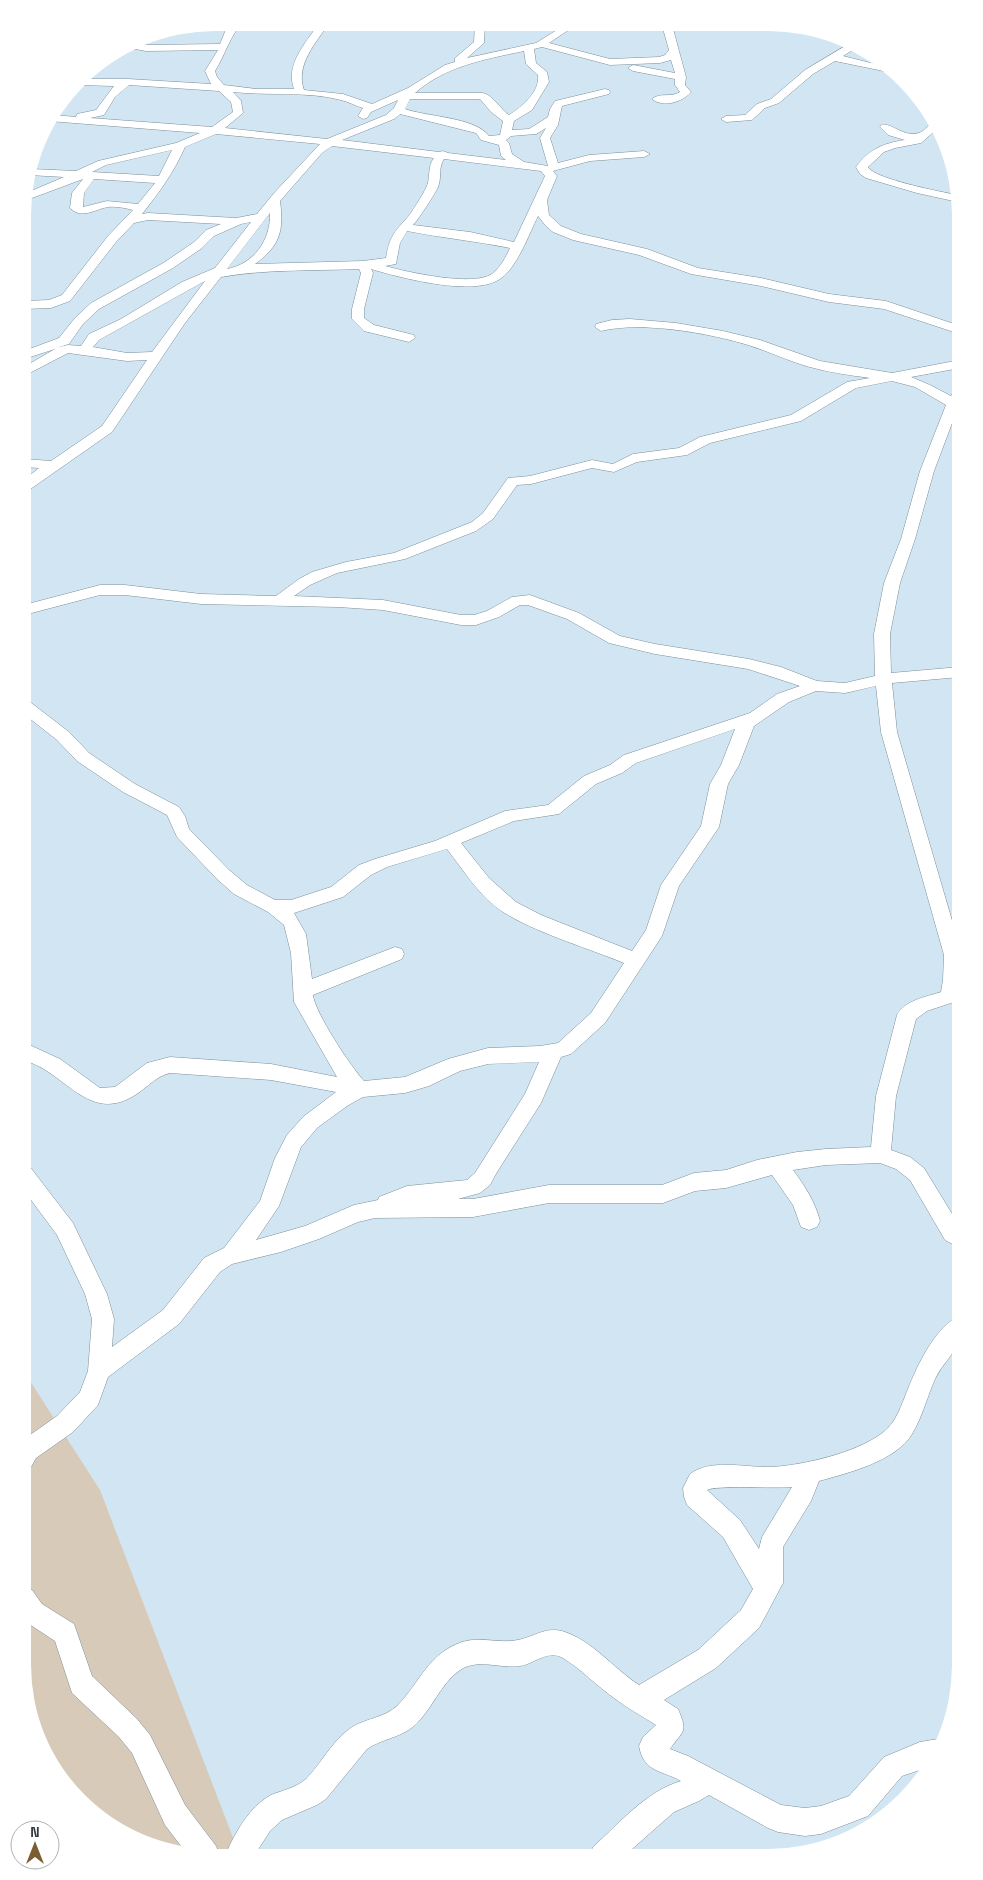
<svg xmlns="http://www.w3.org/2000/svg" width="983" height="1880" font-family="'Space Grotesk',sans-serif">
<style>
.green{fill:#d8cab9}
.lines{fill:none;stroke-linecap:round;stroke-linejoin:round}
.minor-casing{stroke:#7c8f9a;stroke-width:1}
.minor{fill:#fff;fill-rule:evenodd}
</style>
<rect width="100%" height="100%" fill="#d1e6f2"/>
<path class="green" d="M23,1370l77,120 140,366h-50l-49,-13 -53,-33 -33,-38 -22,-46 -10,-61z"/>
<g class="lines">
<g class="minor-casing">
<g id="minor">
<path d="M215,22l27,1c-12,13 -17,32 -27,48l2,6 7,8 33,4h37c-9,-25 12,-46 25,-66h10c-13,20 -34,42 -25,67l39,4 29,10 36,-16 37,-23 10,-3v-4l19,-16 1,-18h10l-1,19 -17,15 69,-15 29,-18h11l-27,18 61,16 49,-2 6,-2 4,-5 -7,-25h10l14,52 -1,8 6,7c-8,10 -28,16 -39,7 8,-7 19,-1 28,-7l-5,-7v-6l-42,-8 -5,-3 5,-3 42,8 -4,-13 -11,3 -50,2 -68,-18 -8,2 2,14 11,9 2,10 -17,28 -18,11 -2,9 17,-1 19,-12 2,-8 5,-8 50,-12 4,1 1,2 -1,2 -47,12 -4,19 -8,13 8,25 31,-8 55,-4 6,3 -6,3 -54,4 -37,10 4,5 -10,24 2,15 12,11 20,8 66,15 51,19 63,10 68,16 57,7 74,25v8l-76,-25 -55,-7 -68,-16 -70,-12 -52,-19 -66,-15 -20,-8 -7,-6 -8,-10c-9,18 -21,52 -38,63 -26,18 -99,-1 -129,-10l2,4 -9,36v9l10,7 40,10 1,3 -6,4 -45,-11 -12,-12v-10l9,-36 -2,-4c-46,2 -93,0 -138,8l-36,46 -73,109 -83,58 -5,1v-11l15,-12 -15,-1v-8l27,2 51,-35 45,-66 -20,1 -59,-8 -44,23v-9l31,-18 -31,10v-8l35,-13 16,-20 16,-15 74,-41 29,-20 12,-12 15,-6 -73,-4 -14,3 -18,19 -46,59 -19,7 -27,1v-8l25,-1 13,-5 46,-59 25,-26c-8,-2 -17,-4 -25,-3 -13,2 -26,13 -38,1l2,-15 11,-14 -59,22v-7l40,-17 -35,-2 2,-6 45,2 22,-10 78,-18 24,-10 -151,-12 5,-6 22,2 1,-3 19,-4 18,-24 -37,-1 5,-6h46l83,5 -6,-13 13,-21 -72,1 -21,-4 8,-4 13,2 74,-1 7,-17 -19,-3zM524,51l2,13 12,11c2,17 -16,32 -29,40 -9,-6 -15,-19 -26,-22h-68c30,-27 71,-34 109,-42zM129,85l90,6 12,11 2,10 -21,15 -122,-9 14,-3 11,-18zM233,92c35,4 75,-1 108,8 8,2 15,6 22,8l-5,8 5,3 4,-1 4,-6 27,-12 -4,8 -8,7 -59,24 -102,-11 18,-15 -2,-12zM410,99h70l11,13 12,9 -3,14 -11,1c-14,-19 -62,-19 -84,-27zM400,114l76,19 5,7 18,5 2,11 5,4 -58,-7 -5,-2 -4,1 -97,-12 52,-21zM546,128l-6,10 8,28 -24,-4 -12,-8 -3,-11 -3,-3 5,-4 25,-2zM216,134l104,10 -45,48 -18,22 -21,4 -88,-5 -6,1c17,-21 32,-42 43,-67zM332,146l102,12c-7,8 -3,21 -8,30 -3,6 -15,26 -19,30 -13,14 -18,20 -21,40l-23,3 -108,3c25,-18 29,-33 25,-63l42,-48zM172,150l-13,26 -67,-4 14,-7zM444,159l97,12 4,5 -31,66 -44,-10 -57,-7c5,-5 22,-31 25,-38 4,-9 0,-20 6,-28zM94,179l61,4 -17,21 -31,-3 -24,6 1,-14zM270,213c1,27 -16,51 -43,56zM251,222l-36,46 -33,14 -61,37 -32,15 -8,12 -13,-1 -12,3 13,-4 14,-20 16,-15 74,-41 29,-20 12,-12 27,-12zM407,231c35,7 69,10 103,17 -4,9 -10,20 -18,26 -19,13 -85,-2 -107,-8l11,-2 4,-21zM205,281l-53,71 -25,1 -34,-6 6,-7z"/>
<path d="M790,26h15l13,5c-7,2 -22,0 -28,-5z"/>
<path d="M852,42l7,4 -16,10 48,12 7,6 -63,-13 -22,13 -34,29 -14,5 -13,12 -26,2 -5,-3 5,-3 19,-1 12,-11 14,-5 34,-29z"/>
<path d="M934,121l4,7 -17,15 -26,5 -11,4 -16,15c6,12 74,25 89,28l1,7 -41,-9 -51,-15 -6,-4 -4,-7c13,-18 28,-24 49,-27l-17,-5 -8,-8 1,-2c11,-3 22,13 38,8 6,-2 10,-9 15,-12z"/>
<path d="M630,319l46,4 47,8 37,9 60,21 72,12 68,-13v8l-49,9 19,8 21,11 4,-7 5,-1v23l-3,-1 -23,61 -19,68 -15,44 -10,51 1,39 69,-6v10l-68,6 5,49 63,216v52l-33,11 -11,8 -20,77 -5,54 19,7 14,11 36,59v21l-15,-8 -35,-60 -14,-11 -16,-6 -54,2 -33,5c12,16 22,32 27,51l-3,6 -8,3 -8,-3 -8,-22 -21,-30 -46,13 -31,3 -32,12h-114l-76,14 -98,1 -17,4 -39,17 -38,13 -49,12 -12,8 -41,52 -71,53 -10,28 -25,27 -37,26 -5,9 -8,3v-30l34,-24 23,-24 8,-21 4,-52 -7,-25 -28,-59 -34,-46v-25l7,3 43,56 34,71 7,25 -2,28 51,-37 41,-52 20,-10 36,-47 15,-43 12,-23 16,-18 33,-25 -65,-12 -101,-7c-17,4 -26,19 -42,26 -33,16 -55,-11 -81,-28 -7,-5 -16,-8 -24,-12v-17l37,17 40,29 15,-1 32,-24 23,-6 101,7 66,13 -43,-75 -3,-49 -7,-28 -16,-13 -34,-18 -17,-15 -40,-42 -10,-22 -44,-23 -46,-31 -20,-21 -33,-26v-13l6,1 39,30 20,21 46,31 44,23 6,9 4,13 40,41 18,15 28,15h16l40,-13 28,-22 16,-6 60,-18 70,-30 43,-6 36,-29 26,-11 14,-10 126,-42 27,-19 23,-8 -52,-17 -93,-15 -46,-11 -42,-24 -39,-14h-8l-21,12 -23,8h-15l-78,-15 -45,-3 -137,-3 -76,-9h-25l-76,20v-10l76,-20h25l76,9 75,2 23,-17 13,-7 34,-10 48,-9 78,-31 11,-9 25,-35 22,-2 62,-16 21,4 20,-10 46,-6 21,-11 91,-22 56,-33 23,-4c-22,-3 -43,-6 -64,-12 -20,-6 -38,-15 -58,-21 -39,-12 -107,-24 -147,-14l-6,-4 1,-3 16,-4zM892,381l23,6 31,18 -26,66 -19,68 -17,44 -10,51 1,42 -30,7 -28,-2 -36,-14 -32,-8 -94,-15 -35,-8 -41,-23 -49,-18 -18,2 -25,14 -13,4h-13l-78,-15 -89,-4 16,-11 27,-12 68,-14 71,-28 17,-12 24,-34 14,-1 61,-16 22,4 23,-10 50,-7 23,-12 91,-22 55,-33zM876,686l5,46 63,223 -1,25 -2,12c-15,5 -36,8 -44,23l-21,81 -5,51 -45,2 -29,3 -40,8 -31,10 -32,3 -32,12h-113l-76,14h-15l22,-6 10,-8 7,-13 44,-69 20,-46 10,-3 34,-31 57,-87 17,-50 40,-59 9,-43 11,-19 15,-39 35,-24 27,-11 29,2zM735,729l-14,36 -11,19 -9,42 -40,59 -15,45 -14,21 -91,-36 -25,-13 -27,-24 -28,-35 53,-22 45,-7 37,-30 26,-11 14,-10zM447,849c17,22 33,48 56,63 33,21 85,36 121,51l-33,50 -33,30 -18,3 -52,2 -40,11 -43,18 -41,4c-13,-14 -49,-68 -51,-86l89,-36 2,-5 -2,-5 -7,-2 -83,32 -6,-45 -12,-21 49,-16 28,-22 16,-8zM539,1062l-14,32 -50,79 -8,7 -60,6 -28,11 -1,3 -24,5 -49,21 -49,14 23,-34 22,-59 16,-19 30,-22 16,-9 42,-4 24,-7 31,-15 28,-7z"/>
<path d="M960,1316c0,7 2,20 -1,26 -6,13 -17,23 -23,35 -9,19 -13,39 -24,57 -16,27 -64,39 -93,47l-8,20 -28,46v36l-24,45 -43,40 -52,32 14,9c11,25 4,22 -8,40l18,7 93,49 24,3 16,-2 28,-10 35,-39 36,-15 18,-3 6,2 -15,26 -27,9 -34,40 -47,18 -16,2 -27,-4 -10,-4 -59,-33 -10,6 -25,11 -51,45h-34l4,-10c27,-24 52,-55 88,-66 -19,-11 -37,-8 -42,-35l4,-9 13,-12c-14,-9 -29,-17 -42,-27 -17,-12 -33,-29 -51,-40 -15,-9 -29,6 -43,8 -20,3 -42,-8 -60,4 -20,14 -28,40 -46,56 -14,12 -33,13 -47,23l-41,50 -9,6 -35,15 -12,11 -16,25h-29c10,-23 24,-49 46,-61 12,-5 25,-7 35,-16 15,-15 25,-36 42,-49 15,-12 36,-11 50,-25 23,-24 30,-51 64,-63 19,-6 37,2 56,-2 16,-3 26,-13 44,-9 30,9 51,37 77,54l59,-35 43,-40 12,-21 -30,-52 -36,-32 -3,-8 -1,-9 7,-14c22,-16 56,-6 82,-7 32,-2 83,-14 109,-33 16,-11 20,-29 27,-45 9,-23 28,-64 52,-73zM792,1487l-30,50 -3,12 -19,-29 -33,-30c8,-5 68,-1 85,-3z"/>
<path d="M23,1587l9,3 10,14 32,20 18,52 45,43 13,16 35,70 31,41 4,10 -32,-1 -23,-30 -33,-72 -13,-16 -47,-44 -17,-52 -32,-21z"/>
</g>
</g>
<use href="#minor" class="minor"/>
</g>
<path d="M0 0H983V1880H0ZM215 31H768A184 184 0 0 1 952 215V1665A184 184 0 0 1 768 1849H215A184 184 0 0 1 31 1665V215A184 184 0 0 1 215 31Z" fill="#fff" fill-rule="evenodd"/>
<g transform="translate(35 1845)"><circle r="24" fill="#ffffff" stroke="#afb2b4"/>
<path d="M0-4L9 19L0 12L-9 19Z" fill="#7c5d32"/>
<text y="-8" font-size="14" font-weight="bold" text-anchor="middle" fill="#363e43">N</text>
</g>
</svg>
